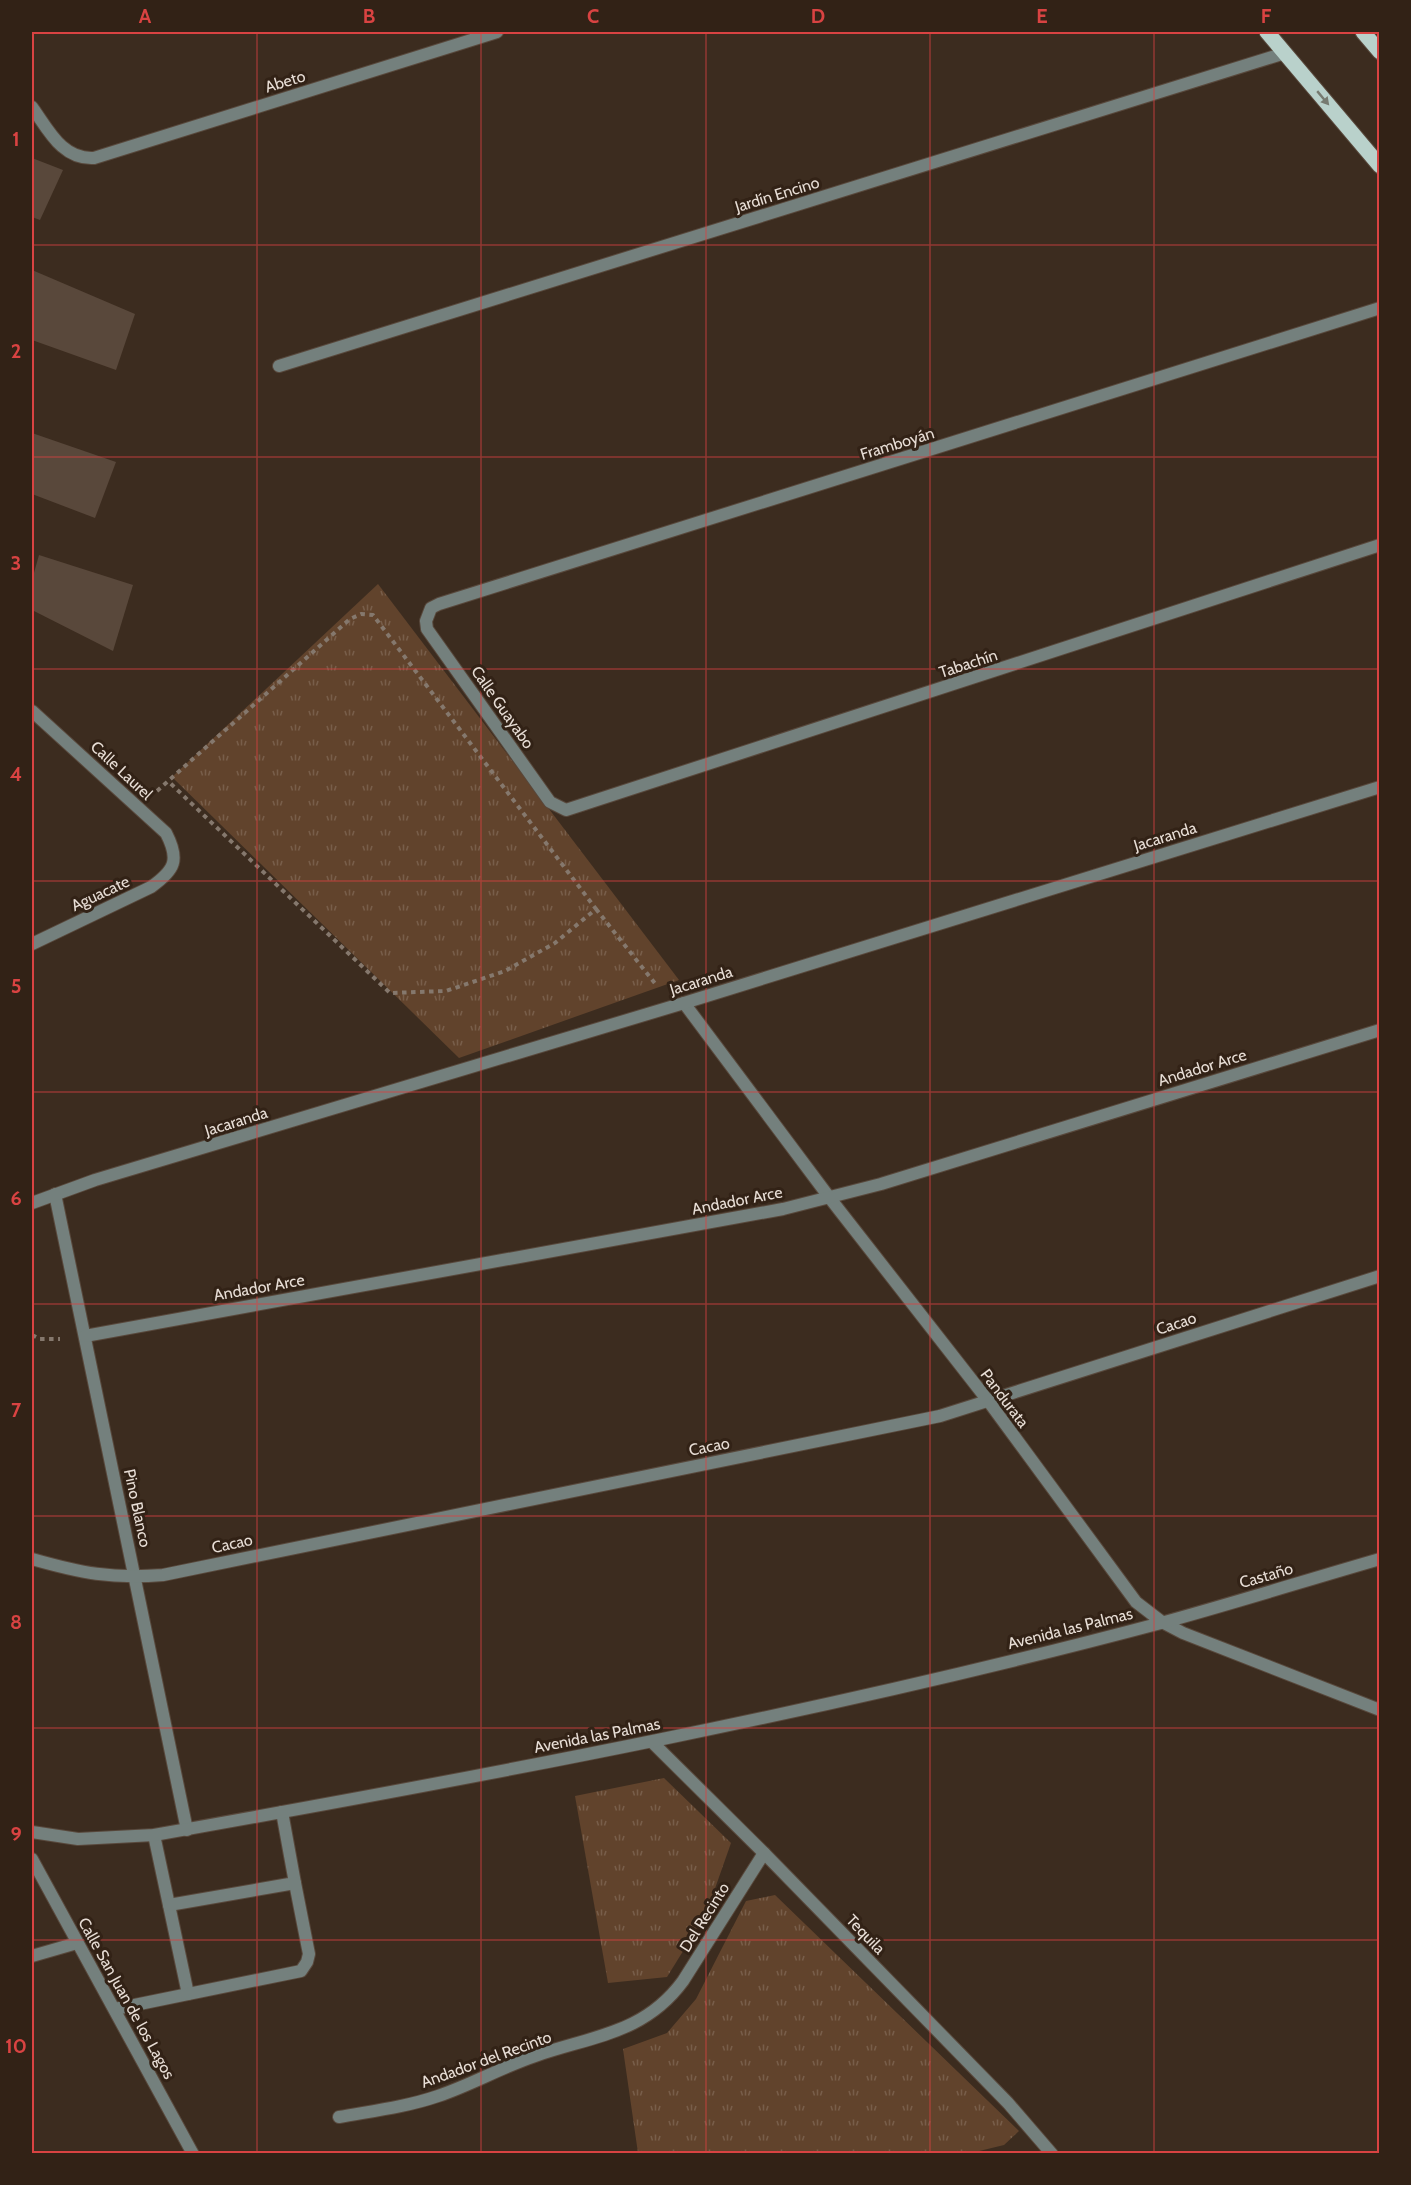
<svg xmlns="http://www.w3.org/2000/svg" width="1411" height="2185" font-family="Cabin,sans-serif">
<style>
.park{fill:url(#park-tufts)}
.building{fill:#59483b}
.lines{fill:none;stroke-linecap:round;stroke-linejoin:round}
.service-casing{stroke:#58483c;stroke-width:14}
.minor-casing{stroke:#58483c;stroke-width:14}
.tertiary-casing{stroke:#58483c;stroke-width:14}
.primary-casing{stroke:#58483c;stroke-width:17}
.path{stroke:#85786d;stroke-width:4;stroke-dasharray:4.5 4.5;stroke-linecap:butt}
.service{stroke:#74807d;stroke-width:12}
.minor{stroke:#74807d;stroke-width:12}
.tertiary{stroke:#74807d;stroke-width:12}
.primary{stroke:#b9d1cb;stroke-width:15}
.oneway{fill:#767a70}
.grid{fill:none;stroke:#d94342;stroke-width:1.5;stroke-opacity:0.55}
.labels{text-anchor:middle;stroke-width:6;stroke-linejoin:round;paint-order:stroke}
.street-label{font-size:16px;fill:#e8ded6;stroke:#322216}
.neatline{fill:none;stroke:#d94342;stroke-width:2}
.grid-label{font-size:20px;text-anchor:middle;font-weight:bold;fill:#d94342}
</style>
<defs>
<pattern id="park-tufts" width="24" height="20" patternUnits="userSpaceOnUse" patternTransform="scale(1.5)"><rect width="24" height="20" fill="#61432c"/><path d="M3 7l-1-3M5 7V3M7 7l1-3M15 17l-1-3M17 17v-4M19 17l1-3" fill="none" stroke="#785e4a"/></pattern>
</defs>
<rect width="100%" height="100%" fill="#3c2c1f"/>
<g class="park">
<path d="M378,584l301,396 -220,78 -287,-281z"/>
<path d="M664,1778l67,65 -25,71 -39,63 -59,6 -33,-187z"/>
<path d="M775,1895l244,236 -15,14 -33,8h-333l-15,-104 44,-16 29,-34 50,-98z"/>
</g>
<g class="building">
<path d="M32,158l31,12 -23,50 -8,-3z"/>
<path d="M32,270l103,44 -19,56 -84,-30z"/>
<path d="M32,433l84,29 -21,56 -63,-24z"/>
<path d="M39,555l94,30 -20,66 -81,-41v-30z"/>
</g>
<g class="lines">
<g class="service-casing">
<g id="service">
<path d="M154,1835l34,159"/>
<path d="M169,1905l126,-22 -13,-71"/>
<path d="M115,2009l186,-38 6,-9 2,-8 -14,-71"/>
</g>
</g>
<g class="minor-casing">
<g id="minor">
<path d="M32,107c16,22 30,53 62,51l403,-126"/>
<path d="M1380,308l-941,296 -8,4 -5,13 1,8 123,173 16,8 814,-265"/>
<path d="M279,366l1006,-313"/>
<path d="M32,711l134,122c14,27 9,37 -15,54l-119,57"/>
<path d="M684,1003l145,194 160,205 147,200 26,20 21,11 197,77"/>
<path d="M55,1194l132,636"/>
<path d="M32,1203l63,-23 589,-177 696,-216"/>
<path d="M85,1336l698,-127 98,-25 499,-154"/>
<path d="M32,1559c49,14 79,20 131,16l777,-159 440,-140"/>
<path d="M652,1742l112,111 244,250 44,51"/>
<path d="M32,1859l161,295"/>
<path d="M32,1956l45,-13"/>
<path d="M339,2117c33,-6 67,-10 99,-21 33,-11 64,-29 97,-40 57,-20 109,-22 148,-75l81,-128"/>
</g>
</g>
<g class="tertiary-casing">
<path id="tertiary" d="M32,1832l46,7 76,-4c338,-60 676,-124 1007,-212 73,-20 146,-43 219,-64"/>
</g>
<g class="primary-casing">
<g id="primary">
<path d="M1267,32l113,134"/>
<path d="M1363,32l17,20"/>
</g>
</g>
<g class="path">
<path d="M157,791l193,-172 11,-5 12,1 223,294 -41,34 -50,28 -59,20 -56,2 -221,-211"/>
<path d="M596,909l61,77"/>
<path d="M32,1335l8,4h20"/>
</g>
<use href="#service" class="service"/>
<use href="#minor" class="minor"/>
<use href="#tertiary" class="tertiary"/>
<use href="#primary" class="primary"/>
</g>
<defs><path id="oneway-solid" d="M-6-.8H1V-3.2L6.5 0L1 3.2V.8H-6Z" transform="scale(1.5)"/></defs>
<use class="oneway" href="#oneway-solid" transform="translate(1323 98) rotate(50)"/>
<path class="grid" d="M257,32v2122M481,32v2122M706,32v2122M930,32v2122M1154,32v2122M32,245h1348M32,457h1348M32,669h1348M32,881h1348M32,1092h1348M32,1304h1348M32,1516h1348M32,1728h1348M32,1940h1348"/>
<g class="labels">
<g class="street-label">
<text transform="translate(285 81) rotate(-17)" y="6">Abeto</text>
<text transform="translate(777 194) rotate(-17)" y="6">Jardín Encino</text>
<text transform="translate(897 443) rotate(-17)" y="6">Framboyán</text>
<text transform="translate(968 663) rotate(-18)" y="6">Tabachín</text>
<text transform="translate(503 707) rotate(55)" y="6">Calle Guayabo</text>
<text transform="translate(122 770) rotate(43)" y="6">Calle Laurel</text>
<text transform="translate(1165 836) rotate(-17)" y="6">Jacaranda</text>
<text transform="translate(100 893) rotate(-25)" y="6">Aguacate</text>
<text transform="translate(701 980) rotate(-17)" y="6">Jacaranda</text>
<text transform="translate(1202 1067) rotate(-17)" y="6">Andador Arce</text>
<text transform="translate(236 1121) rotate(-17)" y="6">Jacaranda</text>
<text transform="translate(737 1200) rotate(-11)" y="6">Andador Arce</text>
<text transform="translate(259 1287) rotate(-10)" y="6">Andador Arce</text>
<text transform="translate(1176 1323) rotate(-18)" y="6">Cacao</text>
<text transform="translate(1005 1398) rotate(53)" y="6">Pandurata</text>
<text transform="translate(709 1446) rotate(-11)" y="6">Cacao</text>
<text transform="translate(138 1508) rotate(78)" y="6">Pino Blanco</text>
<text transform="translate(232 1543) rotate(-12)" y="6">Cacao</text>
<text transform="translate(1266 1575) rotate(-16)" y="6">Castaño</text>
<text transform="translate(1070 1628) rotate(-14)" y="6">Avenida las Palmas</text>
<text transform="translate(597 1735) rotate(-11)" y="6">Avenida las Palmas</text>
<text transform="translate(704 1917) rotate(-58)" y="6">Del Recinto</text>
<text transform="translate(866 1934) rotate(46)" y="6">Tequila</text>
<text transform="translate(127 1998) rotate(61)" y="6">Calle San Juan de los Lagos</text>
<text transform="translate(486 2059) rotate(-20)" y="6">Andador del Recinto</text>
</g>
</g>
<rect width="1411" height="2185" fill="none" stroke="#322216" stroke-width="66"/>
<rect x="33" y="33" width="1345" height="2119" class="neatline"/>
<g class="grid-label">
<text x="145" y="23">A</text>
<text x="369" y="23">B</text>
<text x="593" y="23">C</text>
<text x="818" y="23">D</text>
<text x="1042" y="23">E</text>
<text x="1266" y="23">F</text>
<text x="16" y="146">1</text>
<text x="16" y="358">2</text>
<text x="16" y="570">3</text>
<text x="16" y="781">4</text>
<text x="16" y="993">5</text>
<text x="16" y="1205">6</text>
<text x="16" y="1417">7</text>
<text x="16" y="1629">8</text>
<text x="16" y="1841">9</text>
<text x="16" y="2053">10</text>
</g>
</svg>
